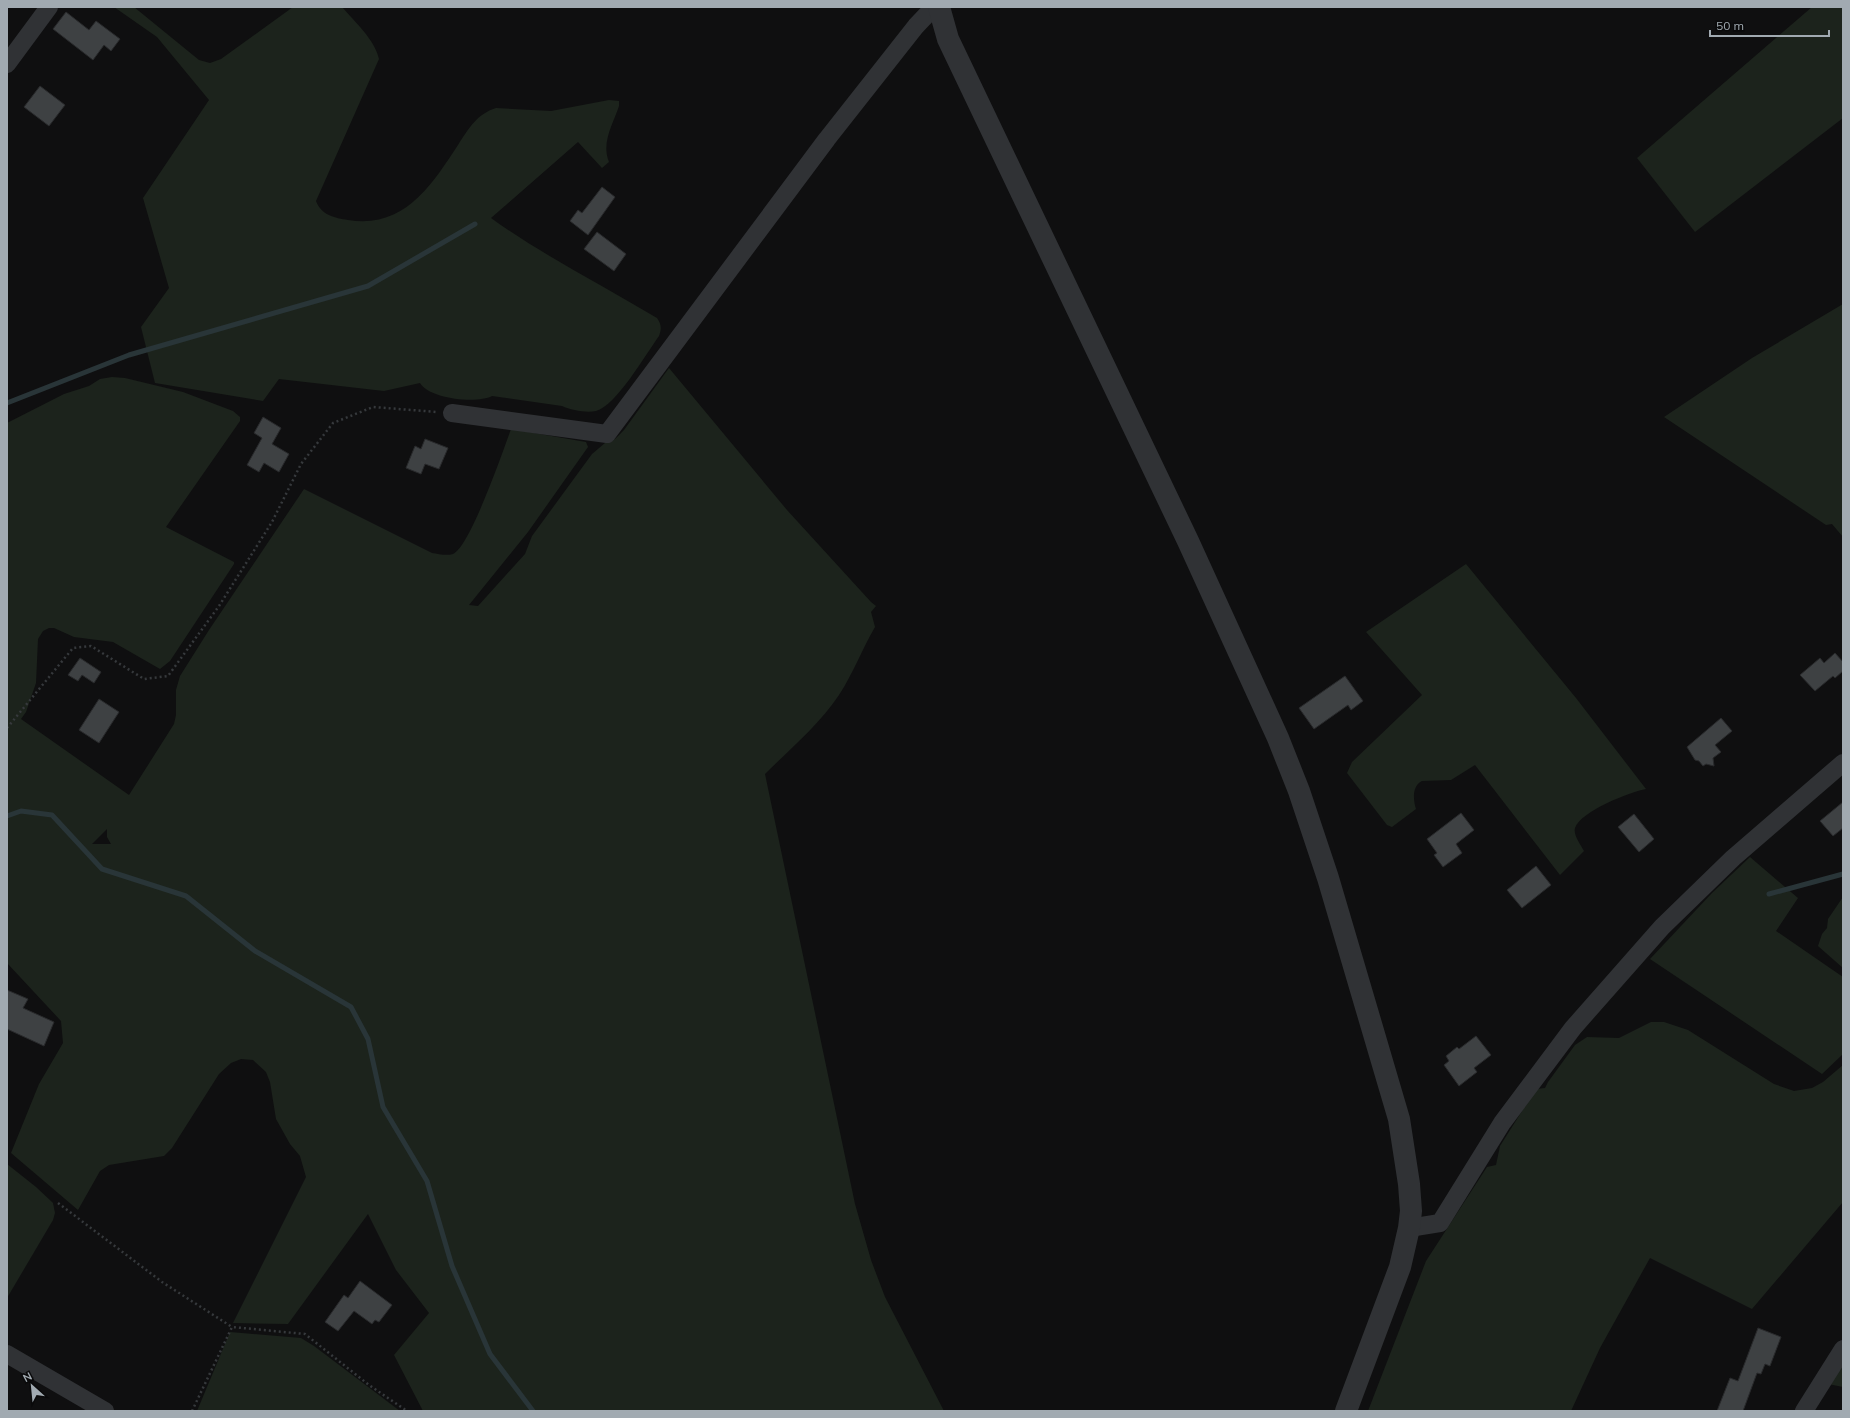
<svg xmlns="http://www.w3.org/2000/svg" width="1850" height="1418" font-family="Mulish,sans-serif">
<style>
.green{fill:#1c231c;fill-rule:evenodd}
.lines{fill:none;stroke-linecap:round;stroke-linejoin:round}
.stream{stroke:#293538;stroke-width:5}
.building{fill:#3e4143;stroke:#292a2c}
.path{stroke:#36393c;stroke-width:2.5;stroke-dasharray:2 3;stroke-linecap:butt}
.minor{stroke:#303235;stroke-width:18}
.tertiary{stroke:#303235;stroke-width:22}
</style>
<rect width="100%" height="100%" fill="#0f0f10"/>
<g class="green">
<path d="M114,7h20l65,53 11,3 11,-4 72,-52h49c13,15 33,33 37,52l-63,142c5,14 19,17 32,19 56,9 83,-34 110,-75 11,-17 19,-31 38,-37l55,3 58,-11 10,1v5c-6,18 -18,37 -10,56l-7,6 -24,-26 -87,76c53,38 111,67 166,100 4,6 5,10 2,18 -13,18 -43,70 -63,75 -10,2 -25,-1 -34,-5l-70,-10c-15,8 -63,3 -72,-13l-36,8 -105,-12 -16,22 -108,-18 -14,-56 28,-39 -26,-90 66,-98 -52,-63z"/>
<path d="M1812,7h31v111l-148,114 -58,-74z"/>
<path d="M1843,304v233l-11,-13 -6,1 -162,-108 88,-59z"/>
<path d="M669,368l118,142 84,92 5,4 -5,6 4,15c-13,22 -22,47 -36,68 -20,30 -49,54 -74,79l90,430 16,56 14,37 59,114h-521l-29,-56 35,-42 -33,-43 -28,-56 -80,110 -55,-1 73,-146 -6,-21 -10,-12 -14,-25 -6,-37 -4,-10 -13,-12 -12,-1 -10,4 -12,11 -47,74 -8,8 -55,9 -9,6 -22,39 -67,-57 28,-69 24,-41 -2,-22 -54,-58v-540l57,-29 25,-8 11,-7 12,-2 13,1 58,14 50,19 7,6v4l-74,106 68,35v2l-64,97 -10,8 -47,-27 -39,-5 -20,-9h-5l-6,3 -5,8 -2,44 -10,29 -5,7 108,76 45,-71 2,-9v-25l4,-14 29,-46 95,-141 128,64c6,1 15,3 21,1 17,-7 50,-103 58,-125l75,13 2,5 -60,85 -59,73 9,1 47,-52 7,-18 60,-82 13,-11c8,0 13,-7 19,-13zM107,829v8l4,7h-19z"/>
<path d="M1466,564l110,134 70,91c-16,3 -65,22 -71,39 -2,7 6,17 9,23l-24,24 -85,-110 -24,15 -29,1c-10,5 -9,18 -6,28l-24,18 -5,-2 -40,-52 5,-11 70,-67 -56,-63z"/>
<path d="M1750,857l48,41 -22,33 67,46v77l-21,20 -172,-115 62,-66z"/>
<path d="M1843,897v71l-25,-22 4,-12 5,-6 1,-9z"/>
<path d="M1651,1022h13l24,8 86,54 20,7 18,-3 11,-6 20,-17v137l-91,107 -102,-51 -50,90 -29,63h-203l58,-150 61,-94 9,-2 4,-19 36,-57 9,-1 3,-6 27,-37 12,-8 32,1z"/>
<path d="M7,1164l29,23 17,16 2,10 -2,7 -46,78z"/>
<path d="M230,1332l71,6 13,8 86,65h-203z"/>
<path d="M1843,1360v27l-15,-3z"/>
</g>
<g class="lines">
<g class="stream">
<path d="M7,403l122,-48 239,-69 107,-62"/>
<path d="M7,816l14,-5 31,4 50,54 84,27 69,55 96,56 17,32 15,68 44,74 25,85 38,88 43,57"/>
<path d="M1769,894l74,-20"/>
</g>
</g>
<g class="building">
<path d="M66,12l23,18 7,-9 24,18 -9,12 -7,-6 -11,15 -40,-31z"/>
<path d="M40,86l25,19 -16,21 -25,-19z"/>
<path d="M602,187l13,10 -27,38 -18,-14 8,-11 4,3z"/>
<path d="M597,232l29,22 -12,17 -30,-22z"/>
<path d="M263,417l18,11 -9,16 17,10 -10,18 -15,-9 -5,9 -12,-7 15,-27 -8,-5z"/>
<path d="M425,439l23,9 -9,21 -14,-5 -4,10 -15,-6 9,-22 6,3z"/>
<path d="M1835,653l8,9v9l-8,7 -2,-2 -18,15 -15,-16 20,-17 4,5z"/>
<path d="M80,658l21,14 -7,11 -12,-8 -4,6 -10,-6z"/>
<path d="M1345,676l18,25 -12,9 -3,-5 -34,24 -15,-21z"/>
<path d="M99,699l20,13 -20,31 -20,-13z"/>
<path d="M1721,718l11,13 -17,14 6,7 -8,6 1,8 -8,-2 -3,2 -4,-5 -4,-1 -8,-13z"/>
<path d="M1843,802v26l-10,8 -13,-15z"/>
<path d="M1461,813l13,17 -18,14 6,9 -19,14 -9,-12 3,-2 -10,-14z"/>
<path d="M1634,814l20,25 -15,13 -21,-25z"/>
<path d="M1536,866l15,19 -29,23 -15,-18z"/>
<path d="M7,990l21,9 -5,9 31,14 -10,24 -37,-17z"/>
<path d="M1476,1036l15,19 -17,13 3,4 -18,14 -15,-21 5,-4 -3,-5 11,-9 2,2z"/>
<path d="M360,1281l32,24 -13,17 -4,-2 -3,4 -18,-13 -16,20 -13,-9 19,-27 4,3z"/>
<path d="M1758,1328l23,9 -11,29 -5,-2 -4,10 -4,-1 -14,38h-26l13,-33 8,3z"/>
</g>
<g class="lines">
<g class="path">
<path d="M7,728l66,-80 18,-2 53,33 24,-3 51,-70 53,-84 29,-58 32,-41 40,-16 64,5"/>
<path d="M58,1203l104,79 70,45"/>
<path d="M192,1411l40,-84 73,7 64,51 38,26"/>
</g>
<g class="minor">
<path d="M7,64l42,-57"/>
<path d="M452,413l155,21 220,-295 89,-113 18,-19"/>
<path d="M1409,1228l31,-5 62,-100 71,-95 89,-101 71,-69 110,-95"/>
<path d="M7,1354l98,57"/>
<path d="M1804,1411l39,-62"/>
</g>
<path class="tertiary" d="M939,7l9,32 240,502 90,197 21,53 29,87 71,241 10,65 2,27 -2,17 -9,39 -54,144"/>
</g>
<rect width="1850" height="1418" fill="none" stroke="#a1aab1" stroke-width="16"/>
<g transform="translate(32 1386) rotate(333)" stroke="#0a0a0b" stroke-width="3" paint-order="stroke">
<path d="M0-3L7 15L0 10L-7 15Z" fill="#a1aab1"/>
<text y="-6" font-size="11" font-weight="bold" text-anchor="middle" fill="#a1aab1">N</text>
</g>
<path d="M1710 30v6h119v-6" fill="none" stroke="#a1aab1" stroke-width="2"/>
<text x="1716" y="30" font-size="12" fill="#a1aab1" stroke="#0a0a0b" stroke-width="3" paint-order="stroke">50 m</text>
</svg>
